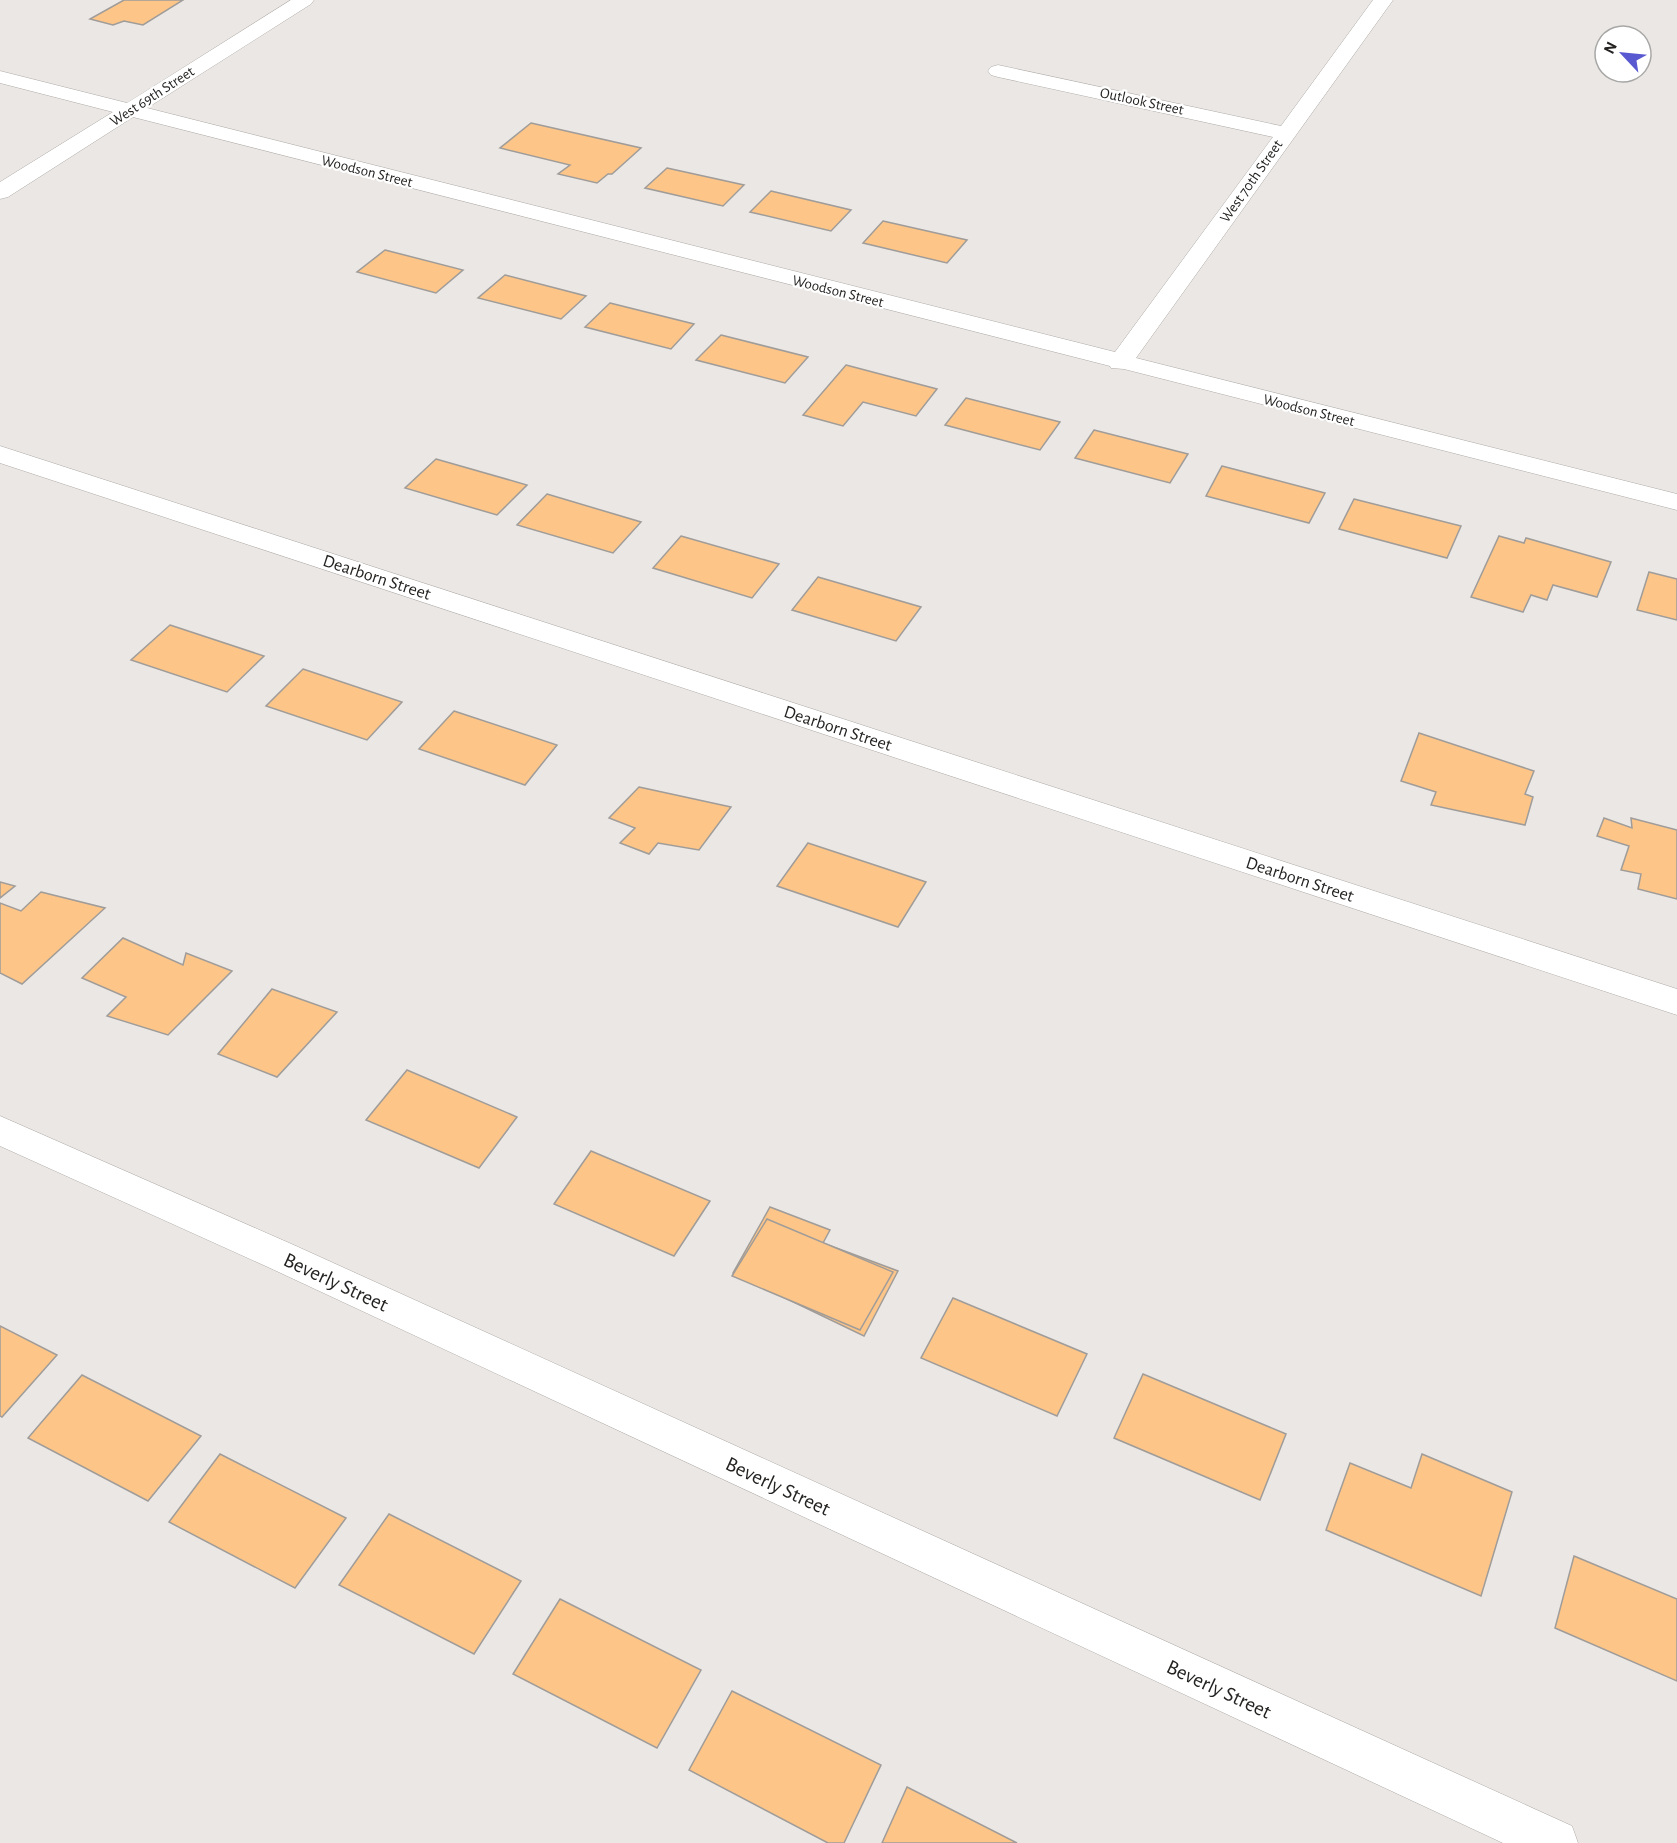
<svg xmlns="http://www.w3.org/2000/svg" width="1677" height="1843" font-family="'Alegreya Sans',sans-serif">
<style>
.building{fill:#fdc588;stroke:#9f9c99;stroke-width:1.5}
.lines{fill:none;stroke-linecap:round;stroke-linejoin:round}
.street-casing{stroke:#aeaaa7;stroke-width:1}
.street{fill:#fff;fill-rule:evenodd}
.labels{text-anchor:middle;stroke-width:4.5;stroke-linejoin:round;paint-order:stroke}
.far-street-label{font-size:15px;fill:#242321;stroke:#fff}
.street-label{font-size:18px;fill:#242321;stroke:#fff}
.near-street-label{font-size:21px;fill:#242321;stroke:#fff}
</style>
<rect width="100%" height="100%" fill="#ebe7e4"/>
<g class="building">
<path d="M124,0h59l-40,25 -19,-4 -11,4 -23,-6z"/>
<path d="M531,123l110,25 -29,26h-4l-11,9 -39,-9 12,-9 -70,-17z"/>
<path d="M667,168l77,17 -21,21 -78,-18z"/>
<path d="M771,191l80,19 -20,21 -81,-19z"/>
<path d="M883,221l84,19 -20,23 -84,-20z"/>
<path d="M385,250l78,20 -27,23 -79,-21z"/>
<path d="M505,275l81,21 -25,23 -83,-21z"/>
<path d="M610,303l84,21 -23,25 -86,-22z"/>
<path d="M721,335l87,22 -23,26 -89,-23z"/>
<path d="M846,365l91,24 -21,27 -53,-14 -20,24 -40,-11z"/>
<path d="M966,398l94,24 -20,28 -95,-25z"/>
<path d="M1094,430l94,24 -18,29 -95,-25z"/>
<path d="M436,459l91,26 -30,30 -92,-27z"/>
<path d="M1222,466l103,27 -16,30 -103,-27z"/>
<path d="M547,494l94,28 -28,31 -96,-28z"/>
<path d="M1354,499l107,27 -14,32 -108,-29z"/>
<path d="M681,536l98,28 -27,34 -99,-30z"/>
<path d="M1499,536l25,7 2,-5 85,24 -14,35 -44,-12 -6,15 -16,-5 -8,17 -52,-15z"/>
<path d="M1649,572l28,7v41l-40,-10z"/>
<path d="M818,577l103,30 -25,34 -104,-31z"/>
<path d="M170,625l94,31 -37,36 -96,-32z"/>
<path d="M303,669l99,33 -35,38 -101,-34z"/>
<path d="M454,711l103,34 -32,40 -106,-36z"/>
<path d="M1419,733l115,38 -9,23 8,3 -8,28 -94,-20 5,-13 -35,-11z"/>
<path d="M639,787l92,20 -32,43 -41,-7 -9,11 -29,-11 15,-15 -26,-10z"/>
<path d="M1604,818l28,10 -1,-10 46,12v69l-39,-10 3,-15 -20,-4 8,-24 -32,-10z"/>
<path d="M808,843l118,39 -28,45 -121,-41z"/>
<path d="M0,882l15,4 -15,12z"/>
<path d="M41,892l64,16 -83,76 -22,-11v-70l21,8z"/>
<path d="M123,938l60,27 3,-12 46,18 -64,64 -61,-19 19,-19 -44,-19z"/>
<path d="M272,989l65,23 -60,65 -59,-23z"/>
<path d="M407,1070l110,47 -38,51 -113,-48z"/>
<path d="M591,1151l119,50 -36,55 -120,-52z"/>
<path d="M770,1207l60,23 -7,13 75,28 -34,65 -131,-63z"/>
<path d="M767,1219l126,53 -33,58 -128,-54z"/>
<path d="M953,1298l134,56 -30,62 -136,-58z"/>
<path d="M0,1326l57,29 -55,62 -2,-1z"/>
<path d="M1143,1374l143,60 -26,66 -146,-62z"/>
<path d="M82,1375l119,61 -53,65 -120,-63z"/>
<path d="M220,1454l126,64 -51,70 -126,-66z"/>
<path d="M1422,1454l90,38 -31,104 -155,-66 24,-67 61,25z"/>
<path d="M389,1514l132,67 -47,73 -135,-69z"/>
<path d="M1574,1556l103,43v82l-122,-53z"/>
<path d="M560,1599l141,71 -44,78 -144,-74z"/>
<path d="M732,1691l149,74 -37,78h-16l-139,-73z"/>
<path d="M907,1787l110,56h-135z"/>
</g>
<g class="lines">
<g class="street-casing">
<g id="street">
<path d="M291,0h23l-3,4 -164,104 968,244 158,-215 -275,-60 -7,-2 -3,-4 3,-4 7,-2 283,61 92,-126h20l-257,358 541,136v16l-553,-141 -13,-1 -1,-2 -977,-249 -125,80 -8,2v-17l113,-70 -113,-29v-12l127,32z"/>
<path d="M0,446l1677,543v26l-1677,-552z"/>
<path d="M0,1116l296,130 1276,580 6,17h-75l-1233,-575 -270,-122z"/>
</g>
</g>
<use href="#street" class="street"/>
</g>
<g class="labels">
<g class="far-street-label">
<text transform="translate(152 96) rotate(-33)" y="5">West 69th Street</text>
<text transform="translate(1142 101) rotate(12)" y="5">Outlook Street</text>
<text transform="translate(367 171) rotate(14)" y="5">Woodson Street</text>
<text transform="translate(1251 181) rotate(-55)" y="5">West 70th Street</text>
<text transform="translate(838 291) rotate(14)" y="5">Woodson Street</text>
<text transform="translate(1309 410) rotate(14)" y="5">Woodson Street</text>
</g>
<g class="street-label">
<text transform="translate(377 577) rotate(18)" y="6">Dearborn Street</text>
<text transform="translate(838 728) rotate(18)" y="6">Dearborn Street</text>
<text transform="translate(1300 879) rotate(18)" y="6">Dearborn Street</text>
</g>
<g class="near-street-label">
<text transform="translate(336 1282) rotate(25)" y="7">Beverly Street</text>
<text transform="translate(778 1486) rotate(25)" y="7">Beverly Street</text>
<text transform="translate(1219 1689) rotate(25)" y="7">Beverly Street</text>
</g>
</g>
<g transform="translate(1623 54) rotate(296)"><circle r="28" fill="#ffffff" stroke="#a7a7a6" stroke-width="1.5"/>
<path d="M0-4.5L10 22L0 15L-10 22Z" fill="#5859d0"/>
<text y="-9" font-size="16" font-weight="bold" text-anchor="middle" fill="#242321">N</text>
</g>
</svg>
